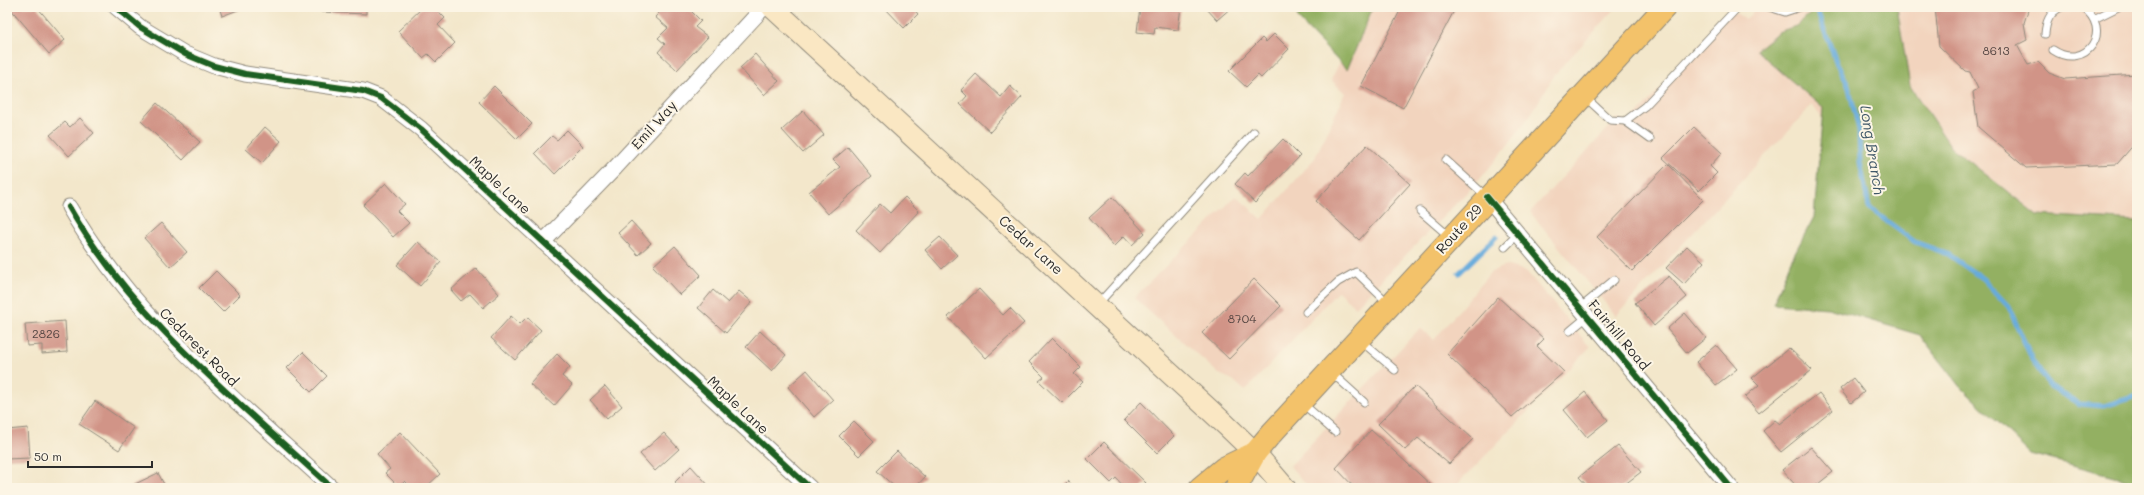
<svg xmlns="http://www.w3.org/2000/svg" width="2144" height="495" font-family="Mali,sans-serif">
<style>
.built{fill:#f2d4be}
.forest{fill:#93b062;stroke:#5f6e46}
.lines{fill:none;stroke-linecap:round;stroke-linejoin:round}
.stream{stroke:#66abdc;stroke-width:5}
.building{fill:#d19487}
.lane-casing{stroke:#8f897b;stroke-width:9}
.street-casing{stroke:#8f897b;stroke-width:17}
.secondary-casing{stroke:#8f897b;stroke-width:23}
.primary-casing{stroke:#8f897b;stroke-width:24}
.lane{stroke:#fff;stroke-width:7}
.street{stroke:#fff;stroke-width:15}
.secondary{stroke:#fae7c3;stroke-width:21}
.primary{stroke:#f3c26a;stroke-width:22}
.cycleway-casing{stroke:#fcf5e5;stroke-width:8}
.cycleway{stroke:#1b5e20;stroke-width:6}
.labels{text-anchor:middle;stroke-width:4;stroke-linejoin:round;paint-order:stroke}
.number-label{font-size:12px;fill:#544542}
.street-label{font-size:14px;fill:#2b2b2b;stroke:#fcf5e5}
.water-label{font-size:15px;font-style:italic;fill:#405869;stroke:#fcf5e5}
</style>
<rect width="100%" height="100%" fill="#fcf5e5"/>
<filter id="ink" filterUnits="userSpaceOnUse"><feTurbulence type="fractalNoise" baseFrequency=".025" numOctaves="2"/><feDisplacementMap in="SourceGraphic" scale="8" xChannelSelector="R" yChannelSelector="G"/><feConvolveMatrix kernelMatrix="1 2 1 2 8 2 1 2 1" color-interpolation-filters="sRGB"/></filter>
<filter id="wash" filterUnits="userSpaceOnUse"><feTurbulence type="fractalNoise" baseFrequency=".012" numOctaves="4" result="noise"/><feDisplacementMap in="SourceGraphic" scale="16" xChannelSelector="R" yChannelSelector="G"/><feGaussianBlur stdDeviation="0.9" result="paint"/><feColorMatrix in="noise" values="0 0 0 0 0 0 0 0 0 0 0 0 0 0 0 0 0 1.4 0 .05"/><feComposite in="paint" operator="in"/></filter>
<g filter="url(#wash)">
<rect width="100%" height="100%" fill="#f3e7cb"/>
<g class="built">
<path d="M1366,7h251l-62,67 -24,40 -27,36 -24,29 -125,128 -17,-16 -93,100 -12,-11 -14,-6 -85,-76 102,-102 26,23 53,-61 30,-65 -14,-13z"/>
<path d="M1757,7h380v217l-222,13 -103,-132 -196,211 -86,-104 88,-94 9,7 106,-114 13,9z"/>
<path d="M1508,266l18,5 64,76 -136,141h-145l-19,-22 130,-138 14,12 56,-67 9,-5z"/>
</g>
<g class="forest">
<path d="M1294,7h79l-26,63 -48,-50z"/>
<path d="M1818,7h79l13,79 41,61 86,68 100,6v266l-23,-11 -84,-22 -69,-67 -41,-52 -92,-27 -55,-4 18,-44 23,-43 9,-109 -67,-58 22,-18 18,-6z"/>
</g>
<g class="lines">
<g class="stream">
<path d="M1816,8l21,56 11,20 11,46 1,32 9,46 46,34 33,12 35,25 25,27 25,55 17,26 30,17 24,2 33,-10"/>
<path d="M1459,273l37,-36"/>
</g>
</g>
<g id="blocks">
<g class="building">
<path d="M9,7h28l28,33 -16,14z"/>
<path d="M219,7h27l-24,9z"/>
<path d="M322,7h44v7l-45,-2z"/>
<path d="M423,7h11l11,11 -7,7 17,18 -19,19 -8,-8 -5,4 -25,-27z"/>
<path d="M665,7h22l14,14 -6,6 13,10 -31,33 -19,-18 7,-8 -7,-6 10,-10 -13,-11z"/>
<path d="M884,7h28l6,7 -14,14z"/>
<path d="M1140,7h41l-3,23 -23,-3 -1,7 -17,-2z"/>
<path d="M1205,7h27l-15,13z"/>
<path d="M1402,7h54l-53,101 -42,-22z"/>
<path d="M1935,7h94l-5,16 3,17 -10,5 11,20 10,-3 11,11 16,6 71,-5 1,67 -20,23 -91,4 -48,-41 -5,-35 5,-3 -8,-17 -5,-1 -26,-25z"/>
<path d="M1274,34l15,15 -28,29 -3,-3 -12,12 -17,-16 33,-33 4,4z"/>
<path d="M755,54l24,27 -15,14 -24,-27z"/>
<path d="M976,74l25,23 9,-11 12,11 -32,35 -30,-28 7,-8 -6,-6z"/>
<path d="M494,86l38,38 -15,15 -38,-37z"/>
<path d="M157,103l43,39 -17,18 -42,-39z"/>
<path d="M803,111l21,24 -21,18 -21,-23z"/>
<path d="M80,118l14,15 -25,23 -19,-21 15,-13 5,5z"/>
<path d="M265,127l16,14 -19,22 -16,-14z"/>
<path d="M1694,127l28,26 -12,13 7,7 -18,18 -36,-33z"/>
<path d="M567,130l16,16 -28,28 -20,-21 17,-17 5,4z"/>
<path d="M1283,139l17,17 -45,47 -20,-19 10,-11 3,3z"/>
<path d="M1367,145l43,39 -51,56 -43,-39z"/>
<path d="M848,147l24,29 -44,38 -19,-22 31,-25 -7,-7z"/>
<path d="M1668,164l35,36 -71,71 -35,-34z"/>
<path d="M386,183l19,21 -8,7 12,12 -16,14 -30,-32z"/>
<path d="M905,197l14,14 -39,42 -24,-23 24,-26 10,9z"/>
<path d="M1112,197l33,36 -13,12 -8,-9 -10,10 -25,-28z"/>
<path d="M631,221l20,22 -13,12 -20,-22z"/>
<path d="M161,223l26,29 -17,15 -26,-29z"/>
<path d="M940,237l17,18 -15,14 -17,-19z"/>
<path d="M418,242l23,20 -21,24 -23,-21z"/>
<path d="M675,246l26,29 -21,20 -27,-29z"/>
<path d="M1687,246l17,16 -20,22 -18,-16z"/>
<path d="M476,268l23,26 -16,14 -13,-14 -9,7 -10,-11z"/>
<path d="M216,271l24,24 -17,17 -24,-24z"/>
<path d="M1669,276l18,21 -33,29 -19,-23z"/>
<path d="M1254,279l27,27 -52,53 -27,-26z"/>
<path d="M979,289l24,26 7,-7 14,15 -38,35 -38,-41z"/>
<path d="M713,290l15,13 11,-12 13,11 -26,31 -28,-25z"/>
<path d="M1498,297l46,42 -7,7 27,26 -52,45 -65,-63z"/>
<path d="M1685,313l21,25 -19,15 -20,-24z"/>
<path d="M511,316l9,8 7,-7 14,13 -26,30 -24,-22z"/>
<path d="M65,321l2,31 -25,2v-9l-15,1 -2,-22z"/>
<path d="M760,331l26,24 -14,16 -26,-24z"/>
<path d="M1052,338l29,29 -7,7 9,8 -21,21 -23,-22 5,-4 -15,-15z"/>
<path d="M1716,345l21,24 -21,16 -20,-23z"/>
<path d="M1789,348l23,22 -53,43 -14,-16 14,-12 -7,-7z"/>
<path d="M303,352l24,24 -16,16 -24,-24z"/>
<path d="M557,354l13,13 -8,9 10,9 -18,21 -24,-22z"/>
<path d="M807,370l26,30 -19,17 -26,-30z"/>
<path d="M1853,378l11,14 -13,11 -11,-14z"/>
<path d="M605,386l17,20 -15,13 -17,-19z"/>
<path d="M1415,386l58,53 -24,25 -31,-26 -13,12 -27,-26z"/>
<path d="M1585,392l23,28 -21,17 -23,-27z"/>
<path d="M1819,393l14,17 -52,42 -18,-21 12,-11 5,4z"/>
<path d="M95,401l39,27 -15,22 -40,-26z"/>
<path d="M1141,402l33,34 -17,17 -33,-33z"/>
<path d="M854,421l20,20 -15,15 -20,-20z"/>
<path d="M28,428l2,30 -23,1v-29z"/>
<path d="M1371,430l61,56 -2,2h-75l-19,-20z"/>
<path d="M400,432l40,42 -15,14h-13l-7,-7 -6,6 -14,-14 5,-4 -13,-15z"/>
<path d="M664,433l15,16 -24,22 -15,-17z"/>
<path d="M1104,442l42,41 -5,5h-16l-9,-10 -5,5 -24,-24z"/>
<path d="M1618,446l23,26 -21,16h-31l-10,-11z"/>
<path d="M1811,447l22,25 -20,16h-15l-16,-18z"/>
<path d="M897,451l28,26 -10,11h-19l-19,-17z"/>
<path d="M691,466l20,22h-30l-6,-6z"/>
<path d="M158,473l8,15h-34l-1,-2z"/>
<path d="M1068,481l7,7h-14z"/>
</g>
</g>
</g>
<g filter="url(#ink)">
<use href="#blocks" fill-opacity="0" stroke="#8f897b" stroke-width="1"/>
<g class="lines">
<g class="lane-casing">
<g id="lane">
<path d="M1769,7l16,5 15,-5"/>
<path d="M2094,19l24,-12"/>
<path d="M2045,34c1,-12 4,-21 16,-27"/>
<path d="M2053,50c33,22 62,-21 29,-43"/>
<path d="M1585,97l25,23 15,1 20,-15 93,-99"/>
<path d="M1625,121l25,18"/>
<path d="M1446,160l41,37"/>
<path d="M1420,211l30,26"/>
<path d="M1505,247l13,-13"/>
<path d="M1098,304l156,-172"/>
<path d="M1580,308l34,-28"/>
<path d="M1306,312l32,-30 18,-10 33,32"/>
<path d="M1570,331l18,-15"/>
<path d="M1360,340l35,30"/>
<path d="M1332,373l32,29"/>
<path d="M1302,403l33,29"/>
</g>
</g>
<g class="street-casing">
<g id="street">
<path d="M116,7l24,20 45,27 29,12 31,8 118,17 18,7 40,31 389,359"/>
<path d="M1487,197l244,291"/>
<path d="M69,207c64,112 169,194 263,281"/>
<path d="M543,242l72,-74 149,-161"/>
</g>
</g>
<g class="secondary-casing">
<path id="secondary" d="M772,7l454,418 29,28 30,35"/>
</g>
<g class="primary-casing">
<g id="primary">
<path d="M1200,488l24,-20 31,-15"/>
<path d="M1236,488l19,-35 15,-18 395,-428"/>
</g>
</g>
<use href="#lane" class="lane"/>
<use href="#street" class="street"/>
<use href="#secondary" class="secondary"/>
<use href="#primary" class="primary"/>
<g class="cycleway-casing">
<g id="cycleway">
<path d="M116,7l24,20 45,27 29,12 31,8 118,17 18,7 40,31 389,359"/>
<path d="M1487,197l244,291"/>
<path d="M69,207c64,112 169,194 263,281"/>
</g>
</g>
<use href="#cycleway" class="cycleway"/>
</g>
</g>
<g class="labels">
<g class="number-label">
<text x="1996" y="55">8613</text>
<text x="1242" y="323">8704</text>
<text x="46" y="338">2826</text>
</g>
<g class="street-label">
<text transform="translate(654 125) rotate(-48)" y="5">Emil Way</text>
<text transform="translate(500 185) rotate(43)" y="5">Maple Lane</text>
<text transform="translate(1459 229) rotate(-48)" y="5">Route 29</text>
<text transform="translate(1031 245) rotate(42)" y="5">Cedar Lane</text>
<text transform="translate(1619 335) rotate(50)" y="5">Fairhill Road</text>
<text transform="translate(199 347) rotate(45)" y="5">Cedarest Road</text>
<text transform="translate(738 405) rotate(43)" y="5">Maple Lane</text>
</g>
<g class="water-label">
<text transform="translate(1872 150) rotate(81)" y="5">Long Branch</text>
</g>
</g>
<rect width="2144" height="495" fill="none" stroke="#fcf5e5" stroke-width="24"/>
<path d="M28 461v6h124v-6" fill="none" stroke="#2b2b2b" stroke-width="2"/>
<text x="34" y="461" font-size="12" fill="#2b2b2b" stroke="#fcf5e5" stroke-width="3" paint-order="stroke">50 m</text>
</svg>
